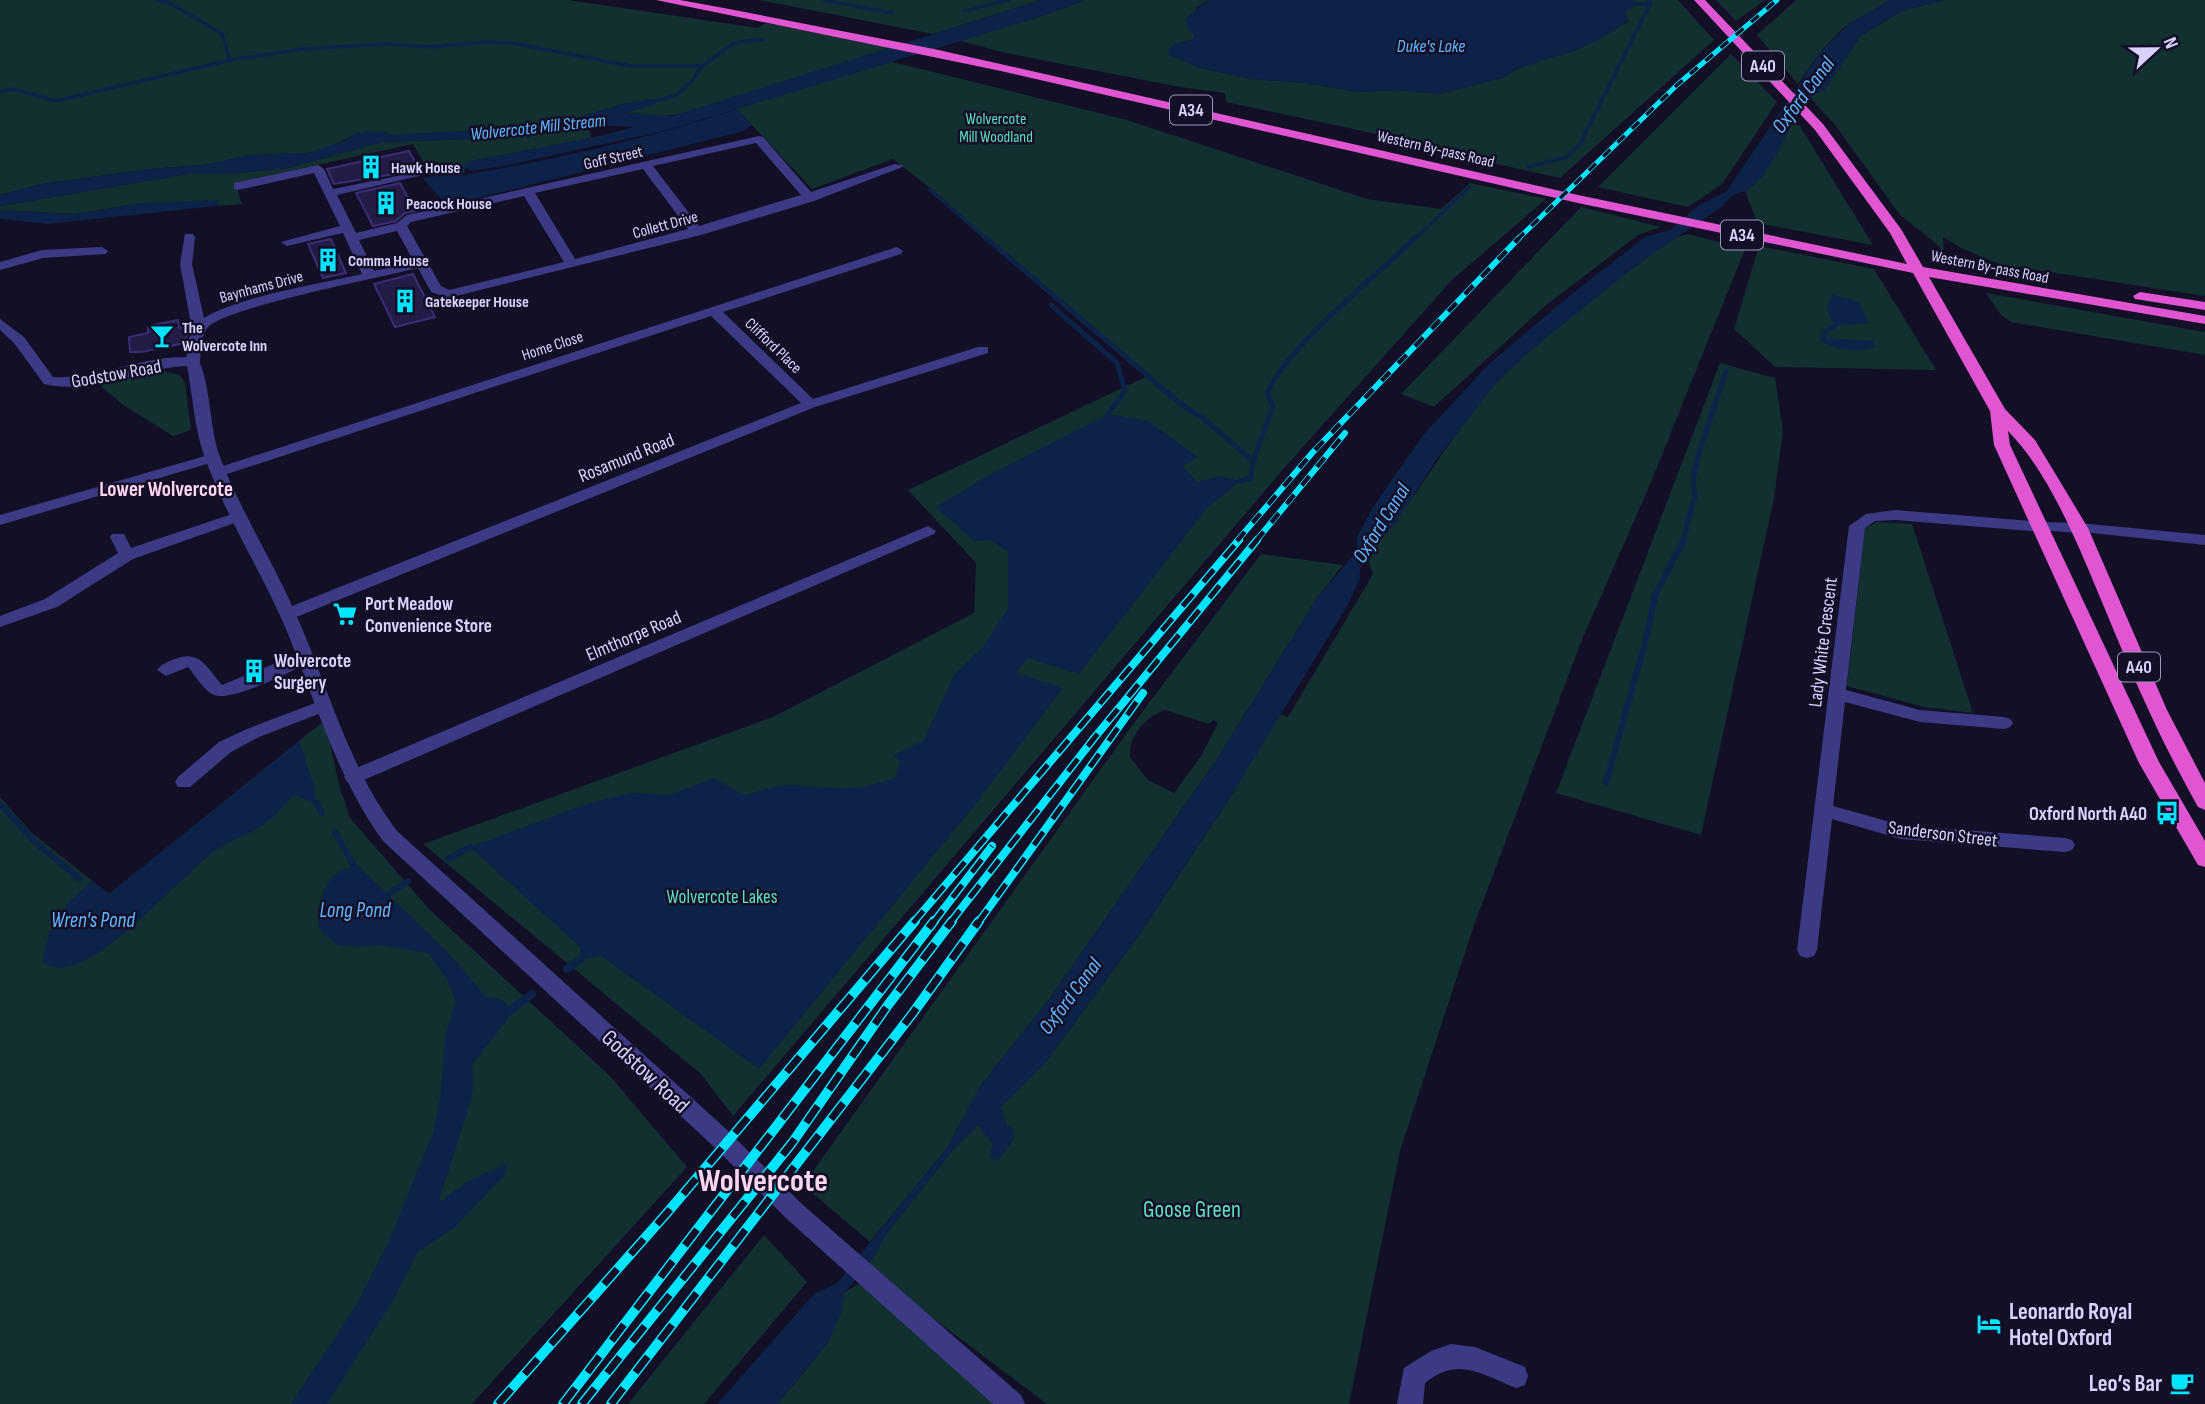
<svg xmlns="http://www.w3.org/2000/svg" width="2205" height="1404" font-family="'Sofia Sans Condensed',sans-serif">
<style>
.green{fill:#12302f;fill-rule:evenodd}
.water{fill:#0c2248}
.lines{fill:none;stroke-linecap:round;stroke-linejoin:round}
.stream-far3{stroke:#0c2248;stroke-width:3.5}
.stream-far2{stroke:#0c2248;stroke-width:5}
.stream-far1{stroke:#0c2248;stroke-width:6}
.stream{stroke:#0c2248;stroke-width:8}
.building{fill:#241b47;stroke:#3b2d73;stroke-width:2}
.minor{fill:#3d3a85;fill-rule:evenodd}
.tertiary{fill:#3d3a85;fill-rule:evenodd}
.trunk{fill:#e055d1;fill-rule:evenodd}
.rail-far3-casing{stroke:#00e5ff;stroke-width:5}
.rail-far2-casing{stroke:#00e5ff;stroke-width:6}
.rail-far1-casing{stroke:#00e5ff;stroke-width:8}
.rail-casing{stroke:#00e5ff;stroke-width:10}
.rail-far3{stroke:#130f26;stroke-width:3.5;stroke-dasharray:10;stroke-linecap:butt}
.rail-far2{stroke:#130f26;stroke-width:4.5;stroke-dasharray:12;stroke-linecap:butt}
.rail-far1{stroke:#130f26;stroke-width:5;stroke-dasharray:16;stroke-linecap:butt}
.rail{stroke:#130f26;stroke-width:7;stroke-dasharray:20;stroke-linecap:butt}
.labels{text-anchor:middle;stroke-width:5;stroke-linejoin:round;paint-order:stroke}
.far-park-label{font-size:16px;fill:#5fe0c0;stroke:#130f26}
.far-street-label{font-size:16px;fill:#d9d4ff;stroke:#130f26}
.far-poi-label{font-size:16px;font-weight:bold;fill:#d9d4ff;stroke:#130f26;text-anchor:start}
.far-water-label{font-size:18px;font-style:italic;fill:#62b6ff;stroke:#130f26}
.shield{fill:#130f26;stroke:#9e99be;stroke-width:2}
.shield-label{font-size:18px;font-weight:bold;fill:#d9d4ff}
.street-label{font-size:19px;fill:#d9d4ff;stroke:#130f26}
.poi-label{font-size:19px;font-weight:bold;fill:#d9d4ff;stroke:#130f26;text-anchor:start}
.park-label{font-size:19px;fill:#5fe0c0;stroke:#130f26}
.water-label{font-size:21px;font-style:italic;fill:#62b6ff;stroke:#130f26}
.neighbourhood-label{font-size:21px;font-weight:bold;fill:#ffd6f0;stroke:#130f26}
.near-street-label{font-size:23px;fill:#d9d4ff;stroke:#130f26}
.near-park-label{font-size:23px;fill:#5fe0c0;stroke:#130f26}
.near-poi-label{font-size:23px;font-weight:bold;fill:#d9d4ff;stroke:#130f26;text-anchor:start}
.near-district-label{font-size:32px;font-weight:bold;fill:#ffd6f0;stroke:#130f26}
</style>
<rect width="100%" height="100%" fill="#130f26"/>
<g class="green">
<path d="M0,0h568l190,28 8,-5 127,24 -210,67 -19,2 -40,-3 31,-9 -29,-1 -53,16 -59,9 -166,10 -14,7 -26,8 -58,2 -45,10 -56,4 -106,15 -43,11z"/>
<path d="M759,0h283l-109,34z"/>
<path d="M1085,0h124l-12,7 -5,24 3,5 -3,4 -17,4 -5,11 30,13 52,11 54,4 52,9 41,-2 41,4 65,-17c17,-15 46,-17 68,-26 19,-8 36,-21 55,-29l-3,-10 11,-8 -4,-4h46l36,40 -154,138 -114,-25 -4,-5 -216,-46 -1,-9 -45,-6 -179,-35 -43,-12 75,-21z"/>
<path d="M1716,0h49l-29,21z"/>
<path d="M1796,0h91l1,1 -46,28 -20,21 -24,34 -41,-49z"/>
<path d="M1944,0h261v296l-206,-32 -38,-16 -18,-11 1,19 -6,-11 -38,-30 -65,-90 -28,-31 17,-4 36,-54 42,-25z"/>
<path d="M1731,54l46,48 -55,82 -34,23 -90,-20z"/>
<path d="M889,61l238,59 240,79 74,10 29,-26 76,16 -94,81 -166,186 -553,650 -32,-42 -278,-230 350,-127 201,-104 2,-50 -68,-73 237,-113 -216,-190 -36,-28 -81,30 -77,-82z"/>
<path d="M1788,118l12,8 73,119 -116,-22 -12,-33 5,-2z"/>
<path d="M582,127h7l2,11 -120,23 -15,9 8,-1 1,4 -34,3 -18,-32 -178,39 7,21 -25,2 2,-5 -75,2 -71,11 -73,-4v-4l188,-32h43l57,-6 94,-26 121,-4 53,-10z"/>
<path d="M1581,207l80,20 -23,8 -93,71 -111,101 -33,-13z"/>
<path d="M1688,234l57,15 -96,238 -66,150 -109,288 -74,226 -51,253h-302l-142,-107 -42,-24 24,-40 65,-82 26,-26 16,20 -4,12 8,3 16,-22 -7,-11 -7,-20 45,-44 97,-132 92,-140 45,-77 9,3 85,-143 -7,-20c51,-51 82,-119 132,-173 51,-54 115,-96 173,-142z"/>
<path d="M1759,246l115,23 62,101 -161,-3 -41,-38z"/>
<path d="M1986,293l219,39v23l-194,-33 -10,-7z"/>
<path d="M1720,363l55,15 8,53 -9,67 -73,337 -145,-42z"/>
<path d="M163,371l17,4 5,8 6,47 -18,6 -51,-32 -21,-18 2,-4z"/>
<path d="M1877,522l35,2 61,189 -49,-6 -77,-21 18,-158z"/>
<path d="M1261,554l82,11 -26,33 -98,158 -169,242 -69,87 -34,63 -77,94 -67,-57 333,-465zM1165,710l44,14 4,-4 5,3 -17,33 -27,37 -26,-13 -18,-23c-2,-20 17,-42 35,-47z"/>
<path d="M325,720l14,65 11,33 79,91 181,167 77,91 -215,237h-472v-607l32,36 77,61z"/>
<path d="M764,1235l43,47 -103,122h-76z"/>
<path d="M860,1283l137,121h-220c31,-37 59,-63 68,-112z"/>
</g>
<g class="water">
<path d="M1042,0h43l-52,19 -365,111 -165,36 -31,5 -5,-2 -11,2 -1,-4 16,-6 124,-24 39,-10 -44,-2 -87,13 -121,4 -94,26 -57,6h-43l-188,32v-11l43,-11 106,-15 56,-4 45,-10 58,-2 36,-12 10,-7 13,-3h19l4,4 124,-7 59,-9 53,-16 24,-4 6,5 -31,9 47,3z"/>
<path d="M1209,0h423l5,4 -12,8 3,9 -31,20 -27,11 -57,18 -8,7 -65,17 -41,-4 -41,2 -52,-9 -54,-4 -52,-11 -31,-13v-6l6,-5 17,-4 3,-4 -8,-9 -2,-8z"/>
<path d="M1887,0h57l-42,11 -42,25 -36,55c-22,7 -29,13 -40,35l5,4c-9,18 -20,42 -36,56 -12,10 -20,4 -30,20l-81,55 -106,85 -39,36 -61,78 -42,66 -28,28 -5,8 -2,19 -13,27 -112,183 -92,140 -97,132 -44,44 6,19 6,1 1,11 -16,23 -9,-4 4,-12 -15,-20 -26,26 -65,82 -16,29 -26,30 -4,21 -13,30 -51,61h-60l97,-110 23,-11 110,-135 34,-63 69,-87 169,-242 98,-158 40,-47v-14l16,-30 51,-73 66,-71 78,-66 77,-60 25,-7 29,-25 27,-13 96,-142 28,-27 37,-21z"/>
<path d="M737,109l15,16 -8,6 -297,75 -24,-28c18,-4 36,-2 53,-5 89,-16 175,-35 261,-64z"/>
<path d="M219,200l-2,6 -169,18 -48,-5v-9l73,4 71,-11z"/>
<path d="M1832,294l27,8 10,21 -35,3 -7,-17z"/>
<path d="M1820,338l53,3 3,6c-18,5 -41,4 -57,-7z"/>
<path d="M1108,414l40,7 50,36 -15,9 14,16 23,-6 20,5 -33,27 -128,166 -52,-16 -11,15 47,15 -89,118 -215,263 -158,-113 -21,4v-13l-110,-100 113,-42 48,-12 38,2 45,-17 29,17c15,-3 33,-10 49,-10 42,2 63,9 104,-8l4,-17 -7,-4 31,-16 30,-65 30,-29 24,-38v-56l-17,-12 -17,1 -38,-34 55,-33z"/>
<path d="M299,741l15,45 2,17 -22,-8c-10,10 -19,22 -31,30 -15,10 -32,15 -47,25 -38,28 -111,117 -157,118 -5,0 -11,-3 -16,-5 4,-39 20,-57 49,-82l17,13z"/>
<path d="M358,865l97,95 31,37 14,2 8,6v14l-36,46 1,23 -4,19 -31,96 29,-21 40,-19 -2,12 -51,53 -36,24 -24,47 -67,105h-36l65,-99 31,-60 46,-112 8,-40 4,-57 11,-34 -10,-24 -18,-25 -49,-8 -21,2 -20,-2 -15,-11 -5,-9c3,-30 6,-54 40,-60z"/>
</g>
<g class="lines">
<g class="stream-far3">
<path d="M824,0l68,13"/>
<path d="M1637,4l13,1"/>
<path d="M964,11l44,-11"/>
<path d="M230,60l74,-11 82,-5 44,3 56,-5 26,1 119,23h71"/>
<path d="M0,92l12,-3 44,12 174,-41 -8,-26 -50,-30 -15,-4"/>
<path d="M647,103l28,-7 17,-15 10,-15 32,-23 29,-4"/>
<path d="M1528,167l39,-10 13,-13 70,-140 -2,-4"/>
<path d="M930,190l58,50"/>
<path d="M1414,240l55,-53"/>
</g>
<g class="stream-far2">
<path d="M986,238l196,167 21,13 50,43 -2,17 -11,3"/>
<path d="M1051,305l66,58 8,28 -17,23"/>
<path d="M1823,338l1,-5 10,-7"/>
<path d="M1253,461l20,-55 -6,-13c19,-45 110,-118 148,-155"/>
<path d="M1683,541l12,-46 -2,-15 5,-24 28,-85"/>
</g>
<g class="stream-far1">
<path d="M1606,783l42,-151 7,-37 29,-55"/>
<path d="M316,803l6,10"/>
<path d="M0,804l37,40 43,35"/>
<path d="M335,832l19,34"/>
<path d="M448,859l22,-12"/>
<path d="M388,894l20,-13"/>
</g>
<g class="stream">
<path d="M567,969l13,-9"/>
<path d="M508,1012l24,-18"/>
</g>
</g>
<g class="building">
<path d="M409,151l8,14 -24,5 2,4 -61,10 -7,-15z"/>
<path d="M400,183l15,28 -10,2 -9,8 -23,5 -17,-33z"/>
<path d="M331,239l15,34 -23,5 -15,-34z"/>
<path d="M413,274l22,43 -40,10 -21,-43z"/>
<path d="M178,320l1,8 10,-2 -4,17 -43,9h-12l-1,-15 19,-4v-7z"/>
</g>
<g class="lines">
<g class="minor">
<path d="M759,136l4,1 48,55 84,-28 10,2 -91,35 -113,34 -253,63 -17,-6 -13,-24c-35,9 -189,39 -209,58 -9,9 -8,24 -9,36l-7,4 -7,-4 2,-22 8,-15 -6,-6 -10,-55 5,-30h8l2,3 -3,27 12,54c37,-22 115,-34 158,-44l-19,-41 -56,13 -6,-4 59,-16 -26,-53 -76,17 -4,-1v-6l84,-18 6,4 9,20 94,-19v4l-90,21 19,38 41,-10 10,-8zM756,143l45,52 -102,31 -46,-60zM643,169l45,60 -113,30 -40,-66zM524,196l40,66 -115,28 -8,-4 -34,-60 4,-4zM397,231l17,31 -40,9 -15,-31z"/>
<path d="M102,247l6,4 -2,3 -63,4 -43,12v-8l42,-12z"/>
<path d="M897,247l6,4 -2,3 -178,58 90,87 165,-52h10v6l-173,54 -521,211h-12l-2,-4 2,-4 519,-207 -90,-87 -487,159h-10l-2,-3 2,-3z"/>
<path d="M212,454l7,4 -2,3 -217,64v-10z"/>
<path d="M1895,510l147,12 8,5 -8,5 -147,-12 -20,1 -10,7 -19,162 74,20 84,7 6,2 3,4 -3,4 -6,2 -84,-7 -75,-20 -12,104 68,19 164,13 7,2 3,5 -3,5 -7,2 -164,-13 -69,-20 -15,131 -3,6 -7,2 -7,-2 -3,-6 52,-424 17,-12z"/>
<path d="M238,512l5,2 3,3 -3,3 -110,39 -76,48 -57,20v-11l45,-17 73,-46 -8,-16 2,-3h12l7,14z"/>
<path d="M2079,523l126,12v10l-132,-14 -2,-3z"/>
<path d="M928,526l8,5 -2,3 -575,248h-12l-3,-5 3,-5z"/>
<path d="M305,651l6,2 3,4 -3,4c-18,10 -79,41 -97,34 -10,-4 -19,-20 -26,-28l-22,9 -9,-6c4,-5 8,-7 15,-10 27,-12 34,6 50,25z"/>
<path d="M323,700l9,6 -3,4 -70,27 -28,15 -41,35h-12l-3,-5 3,-5 41,-35 28,-13z"/>
<path d="M1451,1344l24,3 50,20 3,9 -3,9 -9,3c-35,-14 -58,-32 -91,-5l-2,21h-26l7,-36 27,-17z"/>
</g>
<g class="tertiary">
<path d="M0,319l24,18 29,40c47,3 103,-27 145,-18 13,25 11,69 22,98 20,53 51,101 74,153 34,75 53,155 103,221l329,298 77,76 218,190 4,9h-32l-206,-185 -77,-76 -327,-302c-47,-65 -67,-139 -97,-212 -25,-59 -61,-113 -82,-174 -10,-28 -11,-59 -17,-89 -47,2 -96,29 -143,18l-30,-41 -14,-13z"/>
<path d="M2042,522l37,1 8,5 -8,5 -43,-3 -2,-3z"/>
</g>
<g class="trunk">
<path d="M656,0h24l49,9 205,40 644,146 329,69 -17,-31 -75,-103 -121,-130h11l118,124 78,105 22,38 282,49v8l-276,-47 76,132 30,31 53,88 79,182 38,73v27l-7,-3c-35,-62 -64,-127 -91,-193 -25,-59 -54,-137 -99,-183l2,14 149,317 46,79v26l-7,-2 -59,-102 -145,-318 -4,-34 -77,-138 -335,-70 -577,-132z"/>
<path d="M2140,292l65,10v8l-70,-11 -2,-3z"/>
</g>
<g class="rail-far3-casing">
<path id="rail-far3" d="M1517,240l160,-155 100,-85"/>
</g>
<g class="rail-far2-casing">
<g id="rail-far2">
<path d="M1237,541l76,-89 206,-214"/>
<path d="M1256,541l89,-108"/>
</g>
</g>
<g class="rail-far1-casing">
<g id="rail-far1">
<path d="M913,923l326,-383"/>
<path d="M933,923l59,-77"/>
<path d="M950,923l145,-186 162,-197"/>
<path d="M978,923l165,-230"/>
</g>
</g>
<g class="rail-casing">
<g id="rail">
<path d="M498,1404l169,-191 248,-292"/>
<path d="M563,1404l371,-483"/>
<path d="M582,1404l210,-261 96,-138 64,-84"/>
<path d="M611,1404l302,-391 66,-92"/>
</g>
</g>
<use href="#rail-far3" class="rail-far3"/>
<use href="#rail-far2" class="rail-far2"/>
<use href="#rail-far1" class="rail-far1"/>
<use href="#rail" class="rail"/>
</g>
<defs>
<g id="building-bare" transform="scale(1.89)"><path d="M-4-6H4V6H1V3H-1V6H-4ZM-2.5-4.3h1.7v1.8h-1.7ZM.8-4.3h1.7v1.8H.8ZM-2.5-1h1.7V.8h-1.7ZM.8-1h1.7V.8H.8Z" fill="#00e5ff" stroke="#130f26" stroke-width="2.5" paint-order="stroke"/></g>
<g id="bar-bare" transform="scale(1.89)"><path d="M-6-5H6L.8 .8V4.5H3.5V6h-7V4.5H-.8V.8Z" fill="#00e5ff" stroke="#130f26" stroke-width="2.5" paint-order="stroke"/></g>
<g id="supermarket-bare" transform="scale(1.89)"><path d="M-6-5.5h2.5l.6 2H6L4.5 2H-2.5L-4.4-4H-6ZM-1.5 3.2a1.3 1.3 0 1 0 .1 0ZM3 3.2a1.3 1.3 0 1 0 .1 0Z" fill="#00e5ff" stroke="#130f26" stroke-width="2.5" paint-order="stroke"/></g>
<g id="bus-bare" transform="scale(1.89)"><path d="M-5-6H5V4H4V6H2V4H-2V6H-4V4H-5ZM-3.5-4V0h7V-4ZM-3.5 1.2v1.5H-2V1.2ZM2 1.2v1.5H3.5V1.2Z" fill="#00e5ff" stroke="#130f26" stroke-width="2.5" paint-order="stroke"/></g>
<g id="hotel-bare" transform="scale(1.89)"><path d="M-6-4.5h1.5V1H6V5H4.5V3h-9V5H-6ZM-4 0a1.8 1.8 0 1 1 3.6 0ZM.5 0V-2.5h3Q6-2.5 6 0Z" fill="#00e5ff" stroke="#130f26" stroke-width="2.5" paint-order="stroke"/></g>
<g id="cafe-bare" transform="scale(1.89)"><path d="M-5.5-4.5H6V0H3Q3 3.5 0 3.5H-2.5Q-5.5 3.5-5.5 0ZM3-3.2v2h1.7v-2ZM-6 4.5H4V6H-6Z" fill="#00e5ff" stroke="#130f26" stroke-width="2.5" paint-order="stroke"/></g>
</defs>
<g fill-rule="evenodd">
<use href="#building-bare" x="371" y="167"/>
<use href="#building-bare" x="386" y="203"/>
<use href="#building-bare" x="328" y="260"/>
<use href="#building-bare" x="405" y="301"/>
<use href="#bar-bare" x="162" y="336"/>
<use href="#supermarket-bare" x="345" y="614"/>
<use href="#building-bare" x="254" y="671"/>
<use href="#bus-bare" x="2167" y="813"/>
<use href="#hotel-bare" x="1989" y="1324"/>
<use href="#cafe-bare" x="2182" y="1383"/>
</g>
<g class="labels">
<g class="far-park-label">
<text x="996" y="124">Wolvercote<tspan x="996" dy="18">Mill Woodland</tspan></text>
</g>
<g class="far-street-label">
<text transform="translate(1436 148) rotate(13)" y="6">Western By-pass Road</text>
<text transform="translate(613 157) rotate(-13)" y="6">Goff Street</text>
<text transform="translate(665 224) rotate(-15)" y="6">Collett Drive</text>
<text transform="translate(1990 266) rotate(11)" y="6">Western By-pass Road</text>
<text transform="translate(261 286) rotate(-15)" y="6">Baynhams Drive</text>
<text transform="translate(552 345) rotate(-18)" y="6">Home Close</text>
<text transform="translate(774 345) rotate(44)" y="6">Clifford Place</text>
</g>
<g class="far-poi-label">
<text x="391" y="173">Hawk House</text>
<text x="406" y="209">Peacock House</text>
<text x="348" y="266">Comma House</text>
<text x="425" y="307">Gatekeeper House</text>
<text x="182" y="333">The<tspan x="182" dy="18">Wolvercote Inn</tspan></text>
</g>
<g class="far-water-label">
<text x="1431" y="52">Duke's Lake</text>
<text transform="translate(538 127) rotate(-6)" y="6">Wolvercote Mill Stream</text>
</g>
<g class="shield">
<rect x="1742" y="51.5" width="42" height="29" rx="5"/>
<rect x="1170" y="95.5" width="42" height="29" rx="5"/>
<rect x="1721" y="220.5" width="42" height="29" rx="5"/>
<rect x="2118" y="652.5" width="42" height="29" rx="5"/>
</g>
<g class="shield-label">
<text x="1763" y="72">A40</text>
<text x="1191" y="116">A34</text>
<text x="1742" y="241">A34</text>
<text x="2139" y="673">A40</text>
</g>
<g class="street-label">
<text transform="translate(116 373) rotate(-10)" y="7">Godstow Road</text>
<text transform="translate(626 457) rotate(-22)" y="7">Rosamund Road</text>
<text transform="translate(633 635) rotate(-23)" y="7">Elmthorpe Road</text>
<text transform="translate(1822 642) rotate(-83)" y="7">Lady White Crescent</text>
<text transform="translate(1943 833) rotate(7)" y="7">Sanderson Street</text>
</g>
<g class="poi-label">
<text x="365" y="610">Port Meadow<tspan x="365" dy="22">Convenience Store</tspan></text>
<text x="274" y="667">Wolvercote<tspan x="274" dy="22">Surgery</tspan></text>
<text x="2147" y="820" text-anchor="end">Oxford North A40</text>
</g>
<g class="park-label">
<text x="722" y="903">Wolvercote Lakes</text>
</g>
<g class="water-label">
<text transform="translate(1803 95) rotate(-53)" y="7">Oxford Canal</text>
<text transform="translate(1381 523) rotate(-58)" y="7">Oxford Canal</text>
<text x="355" y="917">Long Pond</text>
<text x="93" y="927">Wren's Pond</text>
<text transform="translate(1070 996) rotate(-53)" y="7">Oxford Canal</text>
</g>
<g class="neighbourhood-label">
<text x="166" y="496">Lower Wolvercote</text>
</g>
<g class="near-street-label">
<text transform="translate(646 1071) rotate(43)" y="8">Godstow Road</text>
</g>
<g class="near-park-label">
<text x="1192" y="1217">Goose Green</text>
</g>
<g class="near-poi-label">
<text x="2009" y="1319">Leonardo Royal<tspan x="2009" dy="26">Hotel Oxford</tspan></text>
<text x="2162" y="1391" text-anchor="end">Leo’s Bar</text>
</g>
<g class="near-district-label">
<text x="763" y="1191">Wolvercote</text>
</g>
</g>
<g transform="translate(2156 49) rotate(68)" stroke="#130f26" stroke-width="5" paint-order="stroke">
<path d="M0-5L12 26L0 18L-12 26Z" fill="#d9d4ff"/>
<text y="-10" font-size="19" font-weight="bold" text-anchor="middle" fill="#d9d4ff">N</text>
</g>
</svg>
